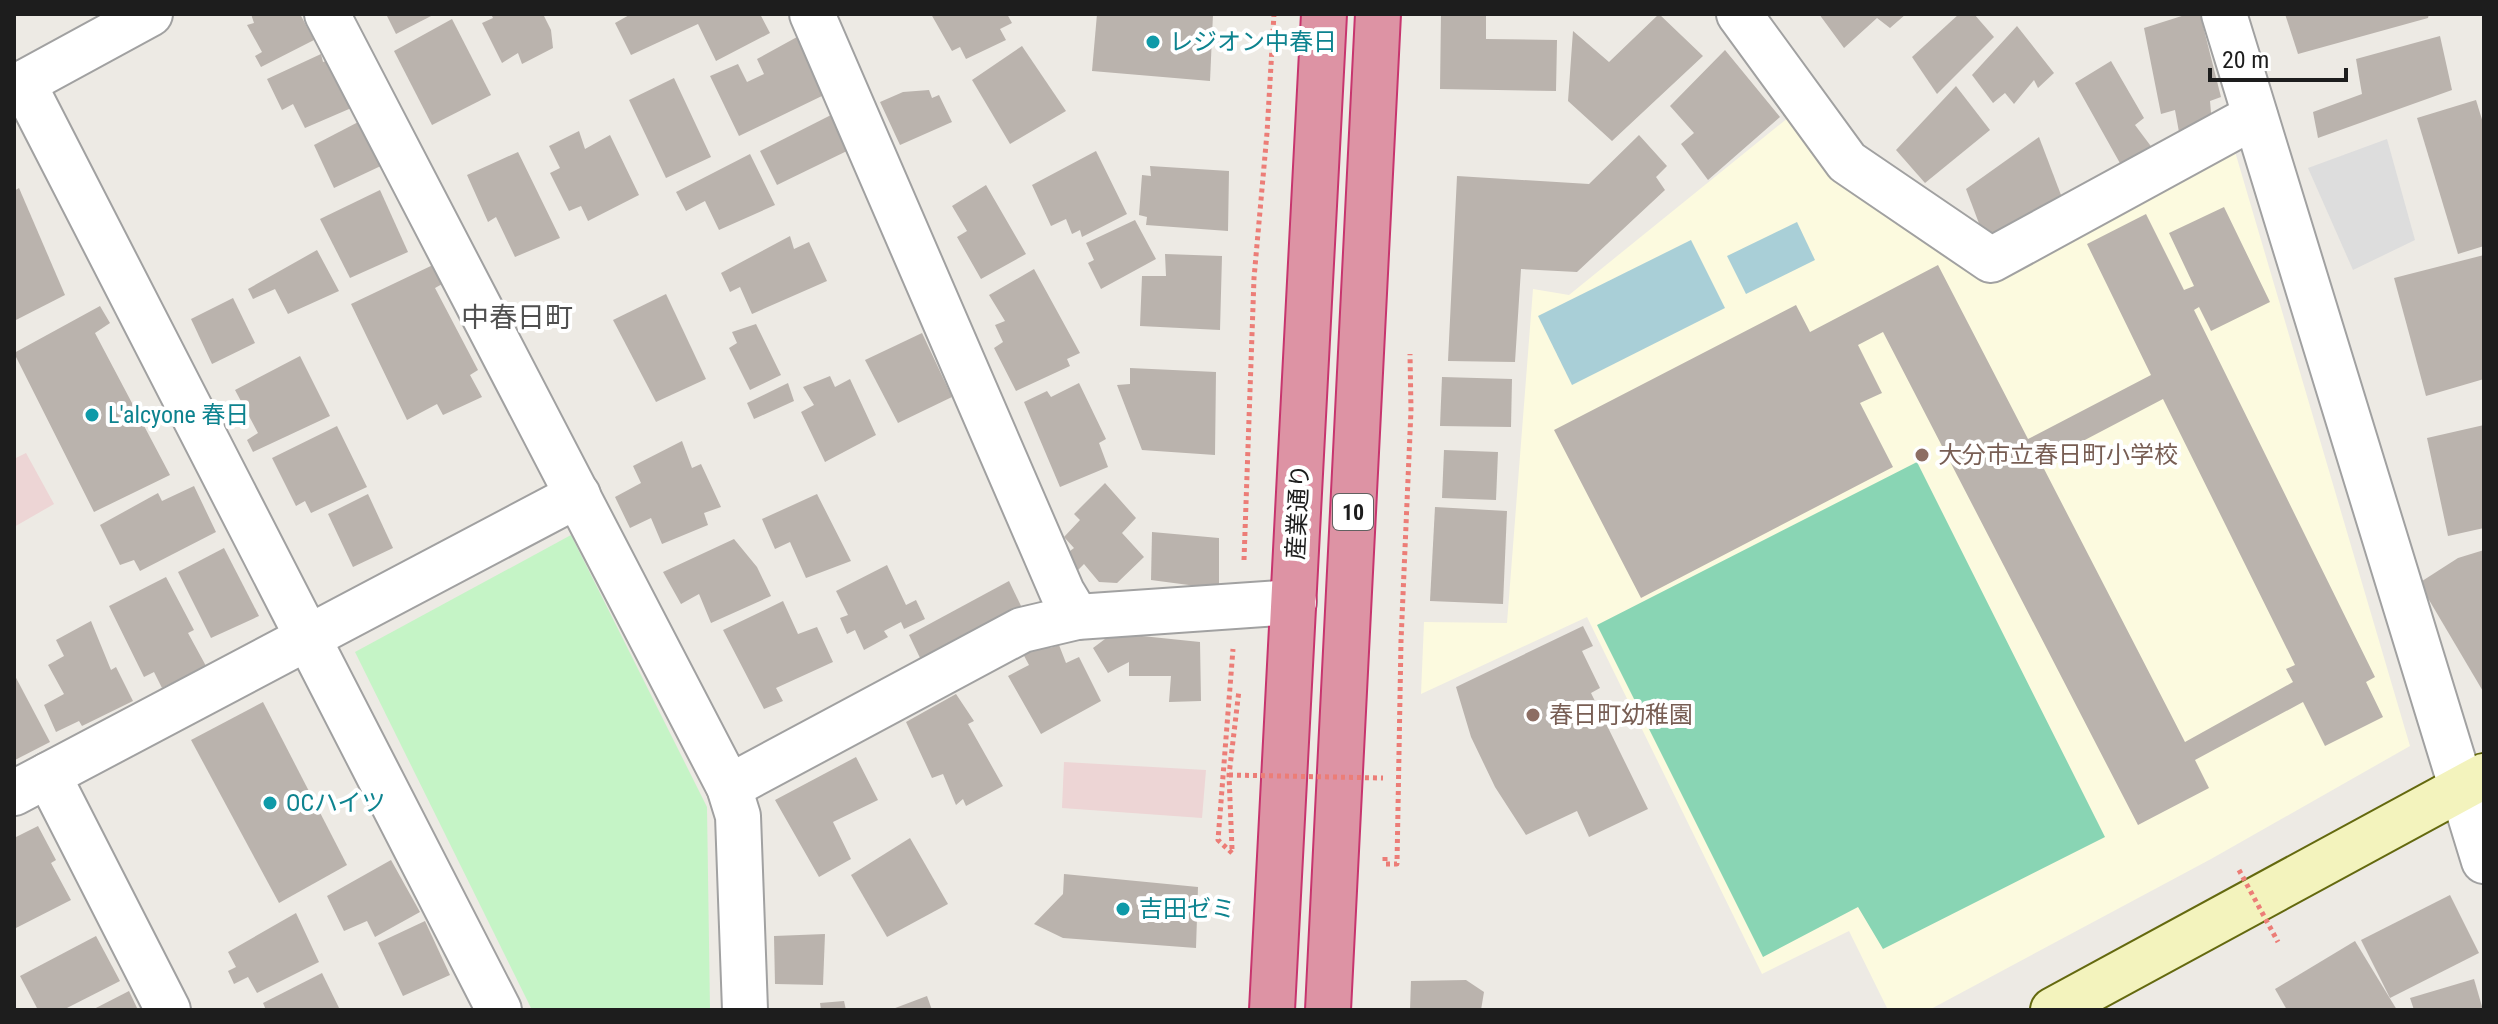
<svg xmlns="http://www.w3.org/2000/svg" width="2498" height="1024" font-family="'Roboto Condensed','Noto Sans JP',sans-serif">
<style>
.commercial{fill:#edd5d5}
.education{fill:#fcfadf}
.park{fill:#c5f4c6}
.pitch{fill:#89d5b4}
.parking{fill:#ddd}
.water{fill:#a9cfd7}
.building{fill:#bab3ad;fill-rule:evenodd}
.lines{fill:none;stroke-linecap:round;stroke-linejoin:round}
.street-casing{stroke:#a1a1a1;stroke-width:48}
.secondary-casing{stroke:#64690f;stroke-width:48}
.highway-casing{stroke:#c7356e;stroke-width:48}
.path{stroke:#ec7d77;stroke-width:5;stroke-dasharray:4 4;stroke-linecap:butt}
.street{stroke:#fff;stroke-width:44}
.secondary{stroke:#f3f3bd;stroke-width:44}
.highway{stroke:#dd93a4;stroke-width:44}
.path-bridge{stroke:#ec7d77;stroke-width:5;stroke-dasharray:4 4;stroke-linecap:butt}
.culture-dot{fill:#0f9aa8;stroke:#fff;stroke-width:3}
.education-dot{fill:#8d6e63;stroke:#fff;stroke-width:3}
.labels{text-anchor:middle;stroke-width:8;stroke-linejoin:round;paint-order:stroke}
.shield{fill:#fff;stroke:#616161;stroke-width:2}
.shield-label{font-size:22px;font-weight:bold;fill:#1d1d1d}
.culture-label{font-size:24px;fill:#0d838f;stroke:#fff;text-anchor:start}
.education-label{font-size:24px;fill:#785e54;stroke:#fff;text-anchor:start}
.street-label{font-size:24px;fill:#1d1d1d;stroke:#fff}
.quarter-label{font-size:28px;fill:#505050;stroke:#fff}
</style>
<rect width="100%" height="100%" fill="#edeae4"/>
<g class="commercial">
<path d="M26,453l28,51 -40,23v-68z"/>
<path d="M1064,762l142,8 -4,48 -140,-10z"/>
</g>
<path class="education" d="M1794,113l193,165 244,-140 179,608 -199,113 -282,151h-41l-39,-79 -87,43 -175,-357 -166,77 3,-72 83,1 26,-334 36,6z"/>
<path class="park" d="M571,535l136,272 3,203h-178l-177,-358z"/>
<path class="pitch" d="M1917,462l188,375 -222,112 -25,-42 -95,50 -166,-332z"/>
<path class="parking" d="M2387,139l28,101 -62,30 -45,-102z"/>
<g class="water">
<path d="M1797,222l18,38 -69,34 -19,-38z"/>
<path d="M1691,240l34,68 -153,77 -34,-69z"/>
</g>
<g class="building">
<path d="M251,14h49l14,26 -53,27 -6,-11 7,-4 -15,-27 7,-2z"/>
<path d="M386,14h49l-39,20z"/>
<path d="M491,14h52l8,16 2,18 -31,16 -4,-11 -16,10 -20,-40 11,-5z"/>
<path d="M631,14h129l10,19 -54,28 -18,-37 -67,31 -16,-32z"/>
<path d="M931,14h76l5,9 -12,6 6,11 -40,19 -6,-12 -8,4z"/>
<path d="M1097,14h116l-3,67 -118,-10z"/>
<path d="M1441,14h45v25l71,1 -1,51 -116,-2z"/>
<path d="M1659,14l44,42 -91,85 -44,-40 5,-70 36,31z"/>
<path d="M1819,14h87l-16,14 -13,-10 -33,30z"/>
<path d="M1959,14h15l20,23 -57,57 -25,-37z"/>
<path d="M2188,14h12l21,83 -11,4 2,23 -33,8 -4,-22 -14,4 -17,-86z"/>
<path d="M2285,14h144l-1,4 -130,36z"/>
<path d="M452,19l39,76 -59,30 -38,-74z"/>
<path d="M2017,26l37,47 -16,15 -4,-8 -20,24 -9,-11 -12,10 -21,-28z"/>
<path d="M2440,36l12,54 -134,48 -5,-26 49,-18 -6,-35z"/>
<path d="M797,37l27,58 -85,41 -29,-60 28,-12 9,18 17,-8 -7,-15z"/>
<path d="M1022,46l44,65 -56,33 -38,-64z"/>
<path d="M1725,50l55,67 -72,63 -27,-36 13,-11 -24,-27z"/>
<path d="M321,54l2,8 10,-3 23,47 -51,22 -12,-24 -11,6 -15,-31z"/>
<path d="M2111,61l33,57 -9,7 18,24 -32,16 -46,-82z"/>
<path d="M674,78l37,79 -45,21 -37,-78z"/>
<path d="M1956,86l34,44 -65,53 -29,-33z"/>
<path d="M929,90l3,8 7,-3 13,27 -52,23 -20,-43 23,-10z"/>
<path d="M2476,100l8,26v120l-26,8 -41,-136z"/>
<path d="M831,115l20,34 -74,36 -17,-34z"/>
<path d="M364,119l21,45 -51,24 -20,-43z"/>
<path d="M579,131l6,18 25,-14 29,60 -51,26 -7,-15 -12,5 -19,-38 10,-5 -11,-22z"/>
<path d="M1639,135l28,31 -11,11 9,13 -88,82 -56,-3 -6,93 -67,-1 9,-185 132,8z"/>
<path d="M2039,137l22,58 -75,47 -20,-53z"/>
<path d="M1096,151l31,63 -45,23 -2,-7 -8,4 -6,-15 -15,7 -19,-41z"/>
<path d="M518,152l42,86 -45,19 -19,-40 -8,5 -21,-47z"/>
<path d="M750,154l25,51 -56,25 -14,-29 -19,10 -10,-19z"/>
<path d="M1150,166l79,5 -1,60 -82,-6 1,-8 -8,-2 3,-40 9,1z"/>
<path d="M986,185l40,69 -45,25 -24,-42 10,-6 -15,-25z"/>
<path d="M19,188l46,107 -51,26v-130z"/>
<path d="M380,190l28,62 -58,26 -30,-59z"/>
<path d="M2224,207l46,95 -59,29 -12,-24 -5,3 181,367 -9,5 17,35 -58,29 -22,-44 -108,58 14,28 -71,37 -255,-493 -25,13 24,48 -22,10 33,64 -252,131 -87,-168 242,-125 14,27 128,-67 90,174 123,-64 -64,-131 59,-30 38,76 10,-4 -25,-53zM2163,399l132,266 -9,4 7,13 -108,60 -144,-279z"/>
<path d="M1135,220l21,39 -55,30 -13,-26 6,-3 -8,-17z"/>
<path d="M790,236l4,13 15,-7 18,39 -75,33 -12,-27 -10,5 -9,-19z"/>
<path d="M317,250l22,41 -51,23 -13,-25 -22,10 -5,-10z"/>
<path d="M1165,254l57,2 -2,74 -80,-4 2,-50h24z"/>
<path d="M2484,255v124l-58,17 -32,-118z"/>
<path d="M435,264l9,19 -9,5 43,82 -8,5 12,22 -39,18 -6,-11 -30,16 -56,-116z"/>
<path d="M1034,269l46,84 -13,6 3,7 -54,25 -22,-43 9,-6 -8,-17 10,-4 -16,-26z"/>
<path d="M666,294l40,85 -50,23 -43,-82z"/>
<path d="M233,298l22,45 -43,21 -21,-45z"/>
<path d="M100,306l10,17 -15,10 75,142 -76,37 -80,-159z"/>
<path d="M756,324l25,51 -31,15 -21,-42 8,-5 -5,-11z"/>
<path d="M922,333l30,64 -54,26 -33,-63z"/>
<path d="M300,356l30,60 -77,36 -6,-12 11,-7 -23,-43z"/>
<path d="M1130,368l86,4 -1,83 -73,-5 -25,-65 13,-1z"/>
<path d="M830,376l5,11 15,-8 26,56 -51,27 -24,-50 13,-7 -11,-18z"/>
<path d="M1442,377l70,2 -1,48 -71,-1z"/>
<path d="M788,383l6,18 -40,18 -7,-16z"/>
<path d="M1079,383l27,56 -7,4 9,24 -48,20 -36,-85 23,-11 4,6z"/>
<path d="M2484,425v103l-36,8 -21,-98z"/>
<path d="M337,426l30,61 -56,26 -6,-12 -9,5 -24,-48z"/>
<path d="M682,441l10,27 9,-4 20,43 -17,6 4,12 -46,19 -11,-26 -21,10 -15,-31 26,-14 -8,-17z"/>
<path d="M1444,450l54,2 -2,48 -54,-2z"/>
<path d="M1105,483l31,35 -14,15 22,24 -27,26 -18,-1 -15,-18 -6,6 -12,-16 8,-6 -10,-11 16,-17 -6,-6z"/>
<path d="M194,486l22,46 -76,39 -6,-11 -14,5 -20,-40 58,-32 4,8z"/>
<path d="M368,494l25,54 -40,19 -25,-53z"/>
<path d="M817,494l34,67 -45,17 -16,-36 -15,7 -13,-30z"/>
<path d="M1435,507l72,4 -4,93 -73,-3z"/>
<path d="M1152,532l67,6v51l-68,-9z"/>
<path d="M734,539l23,28 14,29 -60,27 -12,-29 -18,10 -18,-32z"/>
<path d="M224,548l35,68 -48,22 -33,-66z"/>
<path d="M2484,550v143l-65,-110 39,-25z"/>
<path d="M887,565l19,40 10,-5 9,19 -21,10 -3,-7 -17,9 4,6 -24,13 -9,-20 -8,4 -7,-16 8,-3 -12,-24z"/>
<path d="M166,577l28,53 -6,3 18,33 -44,22 -8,-16 -10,5 -35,-71z"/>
<path d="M1009,581l14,29 -101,52 -13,-27z"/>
<path d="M783,601l15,33 19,-7 16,35 -57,26 7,13 -19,8 -41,-79z"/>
<path d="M91,621l20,49 5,-3 17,34 -51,25 -3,-5 -23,11 -12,-27 20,-11 -16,-29 16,-9 -8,-16z"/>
<path d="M1583,626l10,20 -11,5 18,37 -9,5 57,116 -59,28 -12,-26 -51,24 -31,-48 -24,-50 -15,-50z"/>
<path d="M1113,633l87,9 1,59 -32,1 2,-26h-42v-14l-21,11 -15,-25z"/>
<path d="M1046,640l4,8 9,-3 7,18 13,-6 22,44 -60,33 -33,-58 21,-11 -7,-13z"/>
<path d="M14,674l36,68 -35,18 -1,-1z"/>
<path d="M956,694l18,27 -6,3 35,62 -37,20 -3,-7 -7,6 -13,-31 -11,4 -26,-56z"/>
<path d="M263,702l84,163 -68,38 -88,-163z"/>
<path d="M856,757l22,43 -45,22 18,37 -32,18 -44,-77z"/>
<path d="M38,826l18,34 -5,3 20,37 -57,29v-91z"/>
<path d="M910,838l38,66 -61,33 -36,-62z"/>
<path d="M391,860l29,52 -45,25 -8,-16 -23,10 -17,-35z"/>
<path d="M1064,874l134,13 -2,61 -133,-10 -29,-14 29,-30z"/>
<path d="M2450,895l29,58 -89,45 -29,-58z"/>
<path d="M296,913l23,49 -62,31 -9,-16 -14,7 -6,-13 8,-4 -8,-15z"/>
<path d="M425,921l25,54 -47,21 -25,-53z"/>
<path d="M825,934l-2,51 -48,-1 -1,-48z"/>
<path d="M96,936l24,45 -57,29h-25l-18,-34z"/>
<path d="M2355,941l42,69h-110l-12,-21z"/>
<path d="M322,973l18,37h-74l-3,-7z"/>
<path d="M2474,979l9,31h-69l-4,-12z"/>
<path d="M1466,980l18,12 -3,18h-71l1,-29z"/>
<path d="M129,991l9,19h-46z"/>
<path d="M927,996l5,14h-42z"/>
<path d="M844,1001l2,9h-25l-1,-7z"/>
</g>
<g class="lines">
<g class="street-casing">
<g id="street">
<path d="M327,14l402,773 9,29 7,194"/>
<path d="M812,14l250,578 15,25"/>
<path d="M1739,14l108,148 144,98 264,-144"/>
<path d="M2224,14l260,847"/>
<path d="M23,83l476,927"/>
<path d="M14,88l136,-74"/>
<path d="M48,775l120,235"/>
<path d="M729,787l293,-157 55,-13 217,-15"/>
<path d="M14,793l564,-298"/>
</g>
</g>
<g class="secondary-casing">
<path id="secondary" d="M2053,1010l431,-234"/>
</g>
<g class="highway-casing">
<g id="highway">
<path d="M1272,1010l52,-996"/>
<path d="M1328,1010l50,-996"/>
</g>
</g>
<g class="path">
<path d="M1244,560l10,-282 13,-145 7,-119"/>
<path d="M1232,849l-3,-74 10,-85"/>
<path d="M1232,853l-14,-13 15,-191"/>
<path d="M1385,857v7h12l4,-223 10,-231 -1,-56"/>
</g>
<use href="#street" class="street"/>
<use href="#secondary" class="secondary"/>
<use href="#highway" class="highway"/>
<g class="path-bridge">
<path d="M1229,775l154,3"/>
<path d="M2239,870l39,72"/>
</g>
</g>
<g class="culture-dot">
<circle cx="1153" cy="42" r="8"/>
<circle cx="92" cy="415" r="8"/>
<circle cx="270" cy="803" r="8"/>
<circle cx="1123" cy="909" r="8"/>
</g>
<g class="education-dot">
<circle cx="1922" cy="455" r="8"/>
<circle cx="1533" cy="715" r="8"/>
</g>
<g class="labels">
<rect class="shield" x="1333" y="494" width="40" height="36" rx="6"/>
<g class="shield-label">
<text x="1353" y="520">10</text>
</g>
<g class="culture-label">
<text x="1169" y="50">レジオン中春日</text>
<text x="108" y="423">L'alcyone 春日</text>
<text x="286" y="811">OCハイツ</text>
<text x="1139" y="917">吉田ゼミ</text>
</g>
<g class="education-label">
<text x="1938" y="463">大分市立春日町小学校</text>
<text x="1549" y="723">春日町幼稚園</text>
</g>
<g class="street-label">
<text transform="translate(1298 512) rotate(-87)" y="8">産業通り</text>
</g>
<g class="quarter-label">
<text x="517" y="327">中春日町</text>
</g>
</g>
<rect width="2498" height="1024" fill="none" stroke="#1d1d1d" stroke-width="32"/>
<path d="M2210 68v12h136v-12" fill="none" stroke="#1d1d1d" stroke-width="4"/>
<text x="2222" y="68" font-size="24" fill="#1d1d1d" stroke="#ffffff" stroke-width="6" paint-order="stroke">20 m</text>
</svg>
